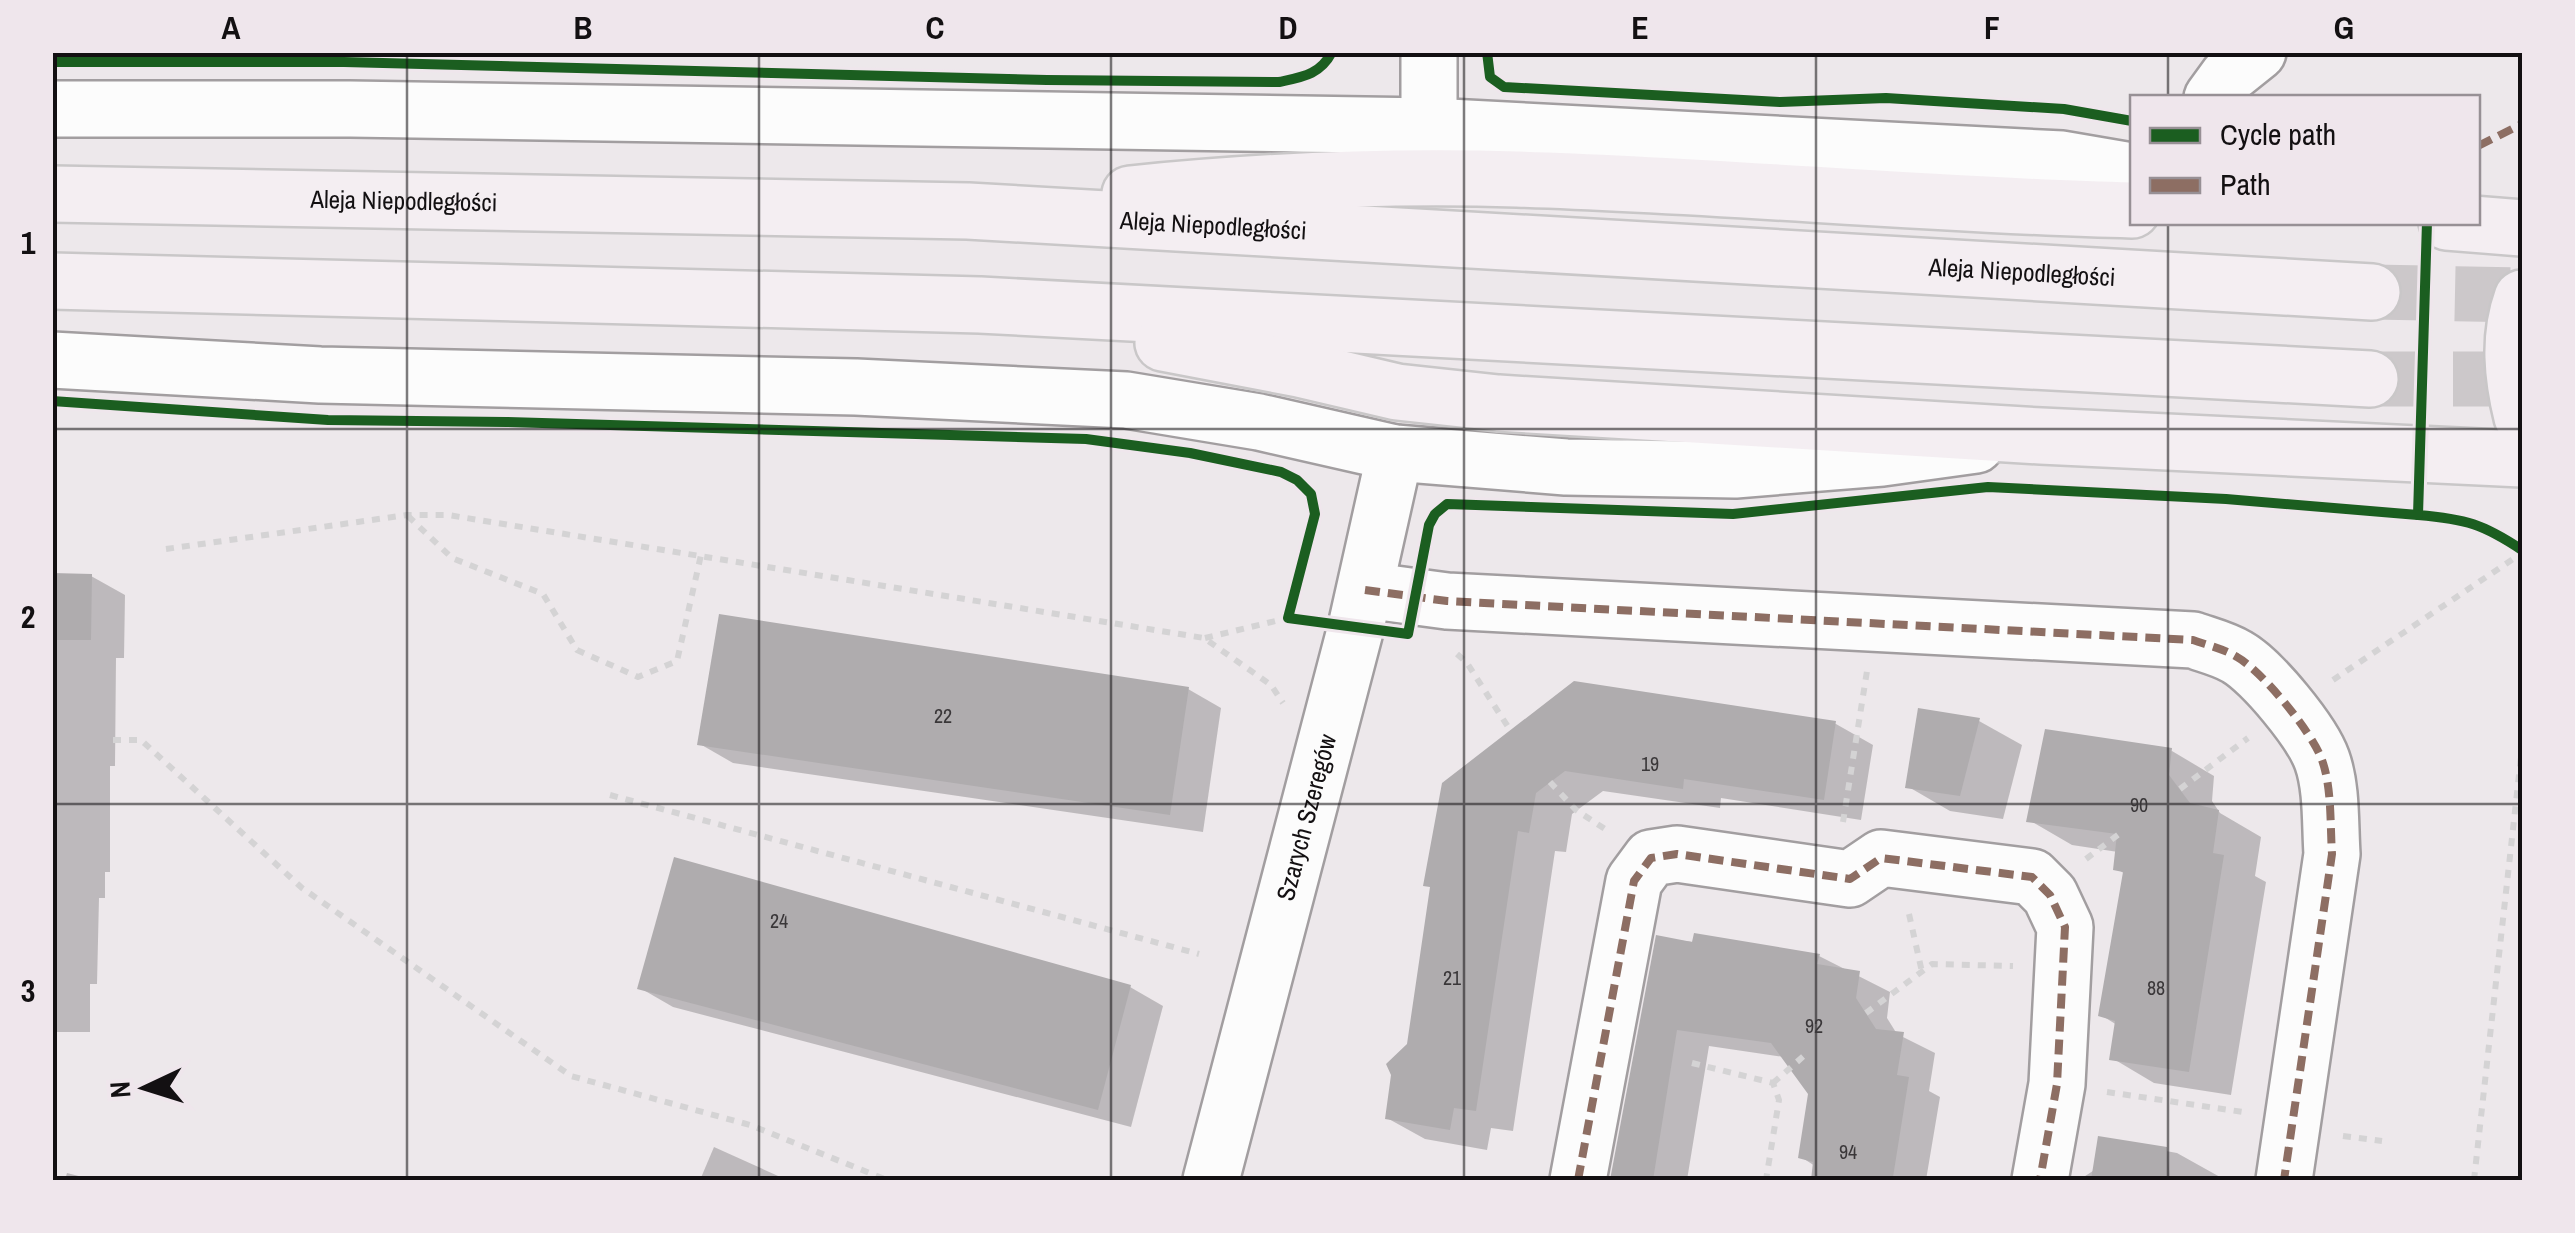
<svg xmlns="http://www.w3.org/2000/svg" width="2575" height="1233" font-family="'Archivo Narrow',sans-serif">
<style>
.shadow{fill:#0003}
.building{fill:#afacae}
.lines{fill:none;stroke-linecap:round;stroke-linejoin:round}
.major-tunnel{stroke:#ccc8ca;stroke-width:55;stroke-dasharray:55 28;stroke-linecap:butt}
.minor-casing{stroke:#a29ea0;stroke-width:60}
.major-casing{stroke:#c9c7c8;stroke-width:60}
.path{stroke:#d4d3d4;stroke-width:6;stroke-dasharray:8 8;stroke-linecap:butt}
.minor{stroke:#fcfcfc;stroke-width:55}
.major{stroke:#f4eef2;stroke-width:55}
.quiet{stroke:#8d6e63;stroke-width:8;stroke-dasharray:15 8;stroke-linecap:butt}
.cycleway-casing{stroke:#efe6ec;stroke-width:16}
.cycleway{stroke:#1b5e20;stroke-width:10}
.grid{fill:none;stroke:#131012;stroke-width:2.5;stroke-opacity:0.55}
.labels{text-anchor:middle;stroke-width:8;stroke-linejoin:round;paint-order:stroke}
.number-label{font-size:20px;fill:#3a3739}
.street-label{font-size:25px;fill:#131012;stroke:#efe6ec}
.neatline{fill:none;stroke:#131012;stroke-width:4}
.grid-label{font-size:32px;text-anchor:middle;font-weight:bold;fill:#131012}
</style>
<rect width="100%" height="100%" fill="#ede8eb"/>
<g class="shadow">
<path d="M52,576h39l34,19 -1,63h-8l-1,108h-5v106h-5v26h-6l-2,86h-7v48h-38z"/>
<path d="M1575,684l261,40 37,21 -12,75 -140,-22 -1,10 -117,-17 -31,23 -6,38 -11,-1 -42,280 -22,-3 -4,22 -62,-11 -38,-21 22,-73z"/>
<path d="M1188,689l33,19 -18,124 -470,-69 -33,-19z"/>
<path d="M1979,721l43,24 -19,74 -53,-8 -43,-25z"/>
<path d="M2172,751l42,25 -2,25 8,12 41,24 -6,39 11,6 -35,213 -77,-12 -42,-25 5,-33 -16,-10 24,-141 -9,-6 2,-16 -46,-7 -43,-25z"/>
<path d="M1658,938l161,18 71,36 -3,26 10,16 38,19 -6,38 11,6 -14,83h-113l2,-14 -14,-9 10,-64 -27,-36 -75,-11 -22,134h-75z"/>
<path d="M1130,987l33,19 -32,121 -458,-120 -33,-19z"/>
<path d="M2100,1139l77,14 43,24 -1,3h-140l17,-11z"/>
<path d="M714,1147l73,33h-87z"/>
<path d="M67,1173l27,7h-29z"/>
</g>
<g class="building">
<path d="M52,573l40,1 -1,66h-39z"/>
<path d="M719,614l470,73 -19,128 -473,-70z"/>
<path d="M1574,681l262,40 -12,79 -140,-21 -1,10 -118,-18 -29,22 -7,40 -11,-2 -42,280 -22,-3 -4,22 -65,-11 6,-44 -5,-11 21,-20 23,-157 -7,-1 19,-103z"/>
<path d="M1918,708l62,10 -20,78 -55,-8z"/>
<path d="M2045,729l127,19 -3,27 21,28 29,7 -6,43 11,2 -35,217 -80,-12 6,-39 -17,-5 25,-144 -10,-2 4,-36 -91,-12z"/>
<path d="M674,857l457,128 -33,125 -461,-121z"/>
<path d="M1694,933l126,21 -3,10 43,7 -4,27 20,31 28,3 -7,43 12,2 -16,100 -10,-1 -1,4h-71l2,-18 -15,-4 10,-64 -37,-51 -94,-13 -24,150h-43l46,-245 36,7z"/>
<path d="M2098,1136l69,11 3,33h-79z"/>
</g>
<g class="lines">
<g class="major-tunnel">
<path d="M2372,292l150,3"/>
<path d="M2370,379h152"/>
</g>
<g class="minor-casing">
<g id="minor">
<path d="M1429,52v74"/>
<path d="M2212,98l16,-22 30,-24"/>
<path d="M52,109h298l1079,17 633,33 70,12"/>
<path d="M52,360l268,15 536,12 270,13 133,22 136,31 171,14 169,3 147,-12 94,-13"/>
<path d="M1365,590l82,11 746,39c14,5 31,9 44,17 25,14 75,75 85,103 10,28 8,64 10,94l-48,326"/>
<path id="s1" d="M1211,1180l145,-553 39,-174"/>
<path d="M1578,1180l56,-299 17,-23 26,-4 173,25 31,-21 151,19 18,18 15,32 -8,157 -17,96"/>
</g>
</g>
<g class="major-casing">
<g id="major">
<path id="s2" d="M52,194l916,17 1404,81"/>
<path d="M1130,194c128,-13 259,-19 387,-15 206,6 410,26 615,31"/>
<path d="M2447,222l75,6"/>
<path d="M52,281l928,24 1390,74"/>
<path d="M2522,298c-14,39 -10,79 0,119"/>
<path d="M1163,343l136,26 98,23 101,11 543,33 481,23"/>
</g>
</g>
<g class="path">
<path d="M408,516l44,42 91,36 34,56 61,27 39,-16 24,-106"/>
<path d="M166,549l241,-34h41l756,123 67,47 12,18"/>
<path d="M1205,638l83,-20"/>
<path d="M1457,654l10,9 43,67"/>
<path d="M2333,680l189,-127"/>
<path d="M113,740h28l161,148 269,188 179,49 137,55"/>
<path d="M1550,782l26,28 32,21"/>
<path d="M2180,789l68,-51"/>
<path d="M610,795l589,159"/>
<path d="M1843,822l24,-151"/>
<path d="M2086,859l37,-28"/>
<path d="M1909,914l13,58"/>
<path d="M1866,1013l66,-49 81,2"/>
<path d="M1692,1063l81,20 6,17 -13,80"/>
<path d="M1773,1083l33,-29"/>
<path d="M2107,1092l136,20"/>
<path d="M2343,1136l39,5"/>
<path d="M2474,1180l48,-432"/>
</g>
<use href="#minor" class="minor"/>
<use href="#major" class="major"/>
<g class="quiet">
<path d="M2478,146l44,-22"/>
<path d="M1365,590l82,11 746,39c14,5 31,9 44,17 25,14 75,75 85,103 10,28 8,64 10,94l-48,326"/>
<path d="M1578,1180l56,-299 17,-23 26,-4 173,25 31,-21 151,19 18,18 15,32 -8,157 -17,96"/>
</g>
<g class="cycleway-casing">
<g id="cycleway">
<path d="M1487,52l3,25 14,10 276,15 106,-4 178,11 68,12"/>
<path d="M52,62h292l703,18 232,2c23,-5 41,-7 53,-30"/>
<path d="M2427,222l-9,293c48,4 65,9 104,35"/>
<path d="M52,401l276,19 178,2 580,17 104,14 91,19 16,8 14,14 4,20 -27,104 120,16 21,-109 6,-11 12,-10 286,10 255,-27 238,12 192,16"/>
</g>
</g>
<use href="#cycleway" class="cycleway"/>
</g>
<path class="grid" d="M407,52v1128M759,52v1128M1111,52v1128M1464,52v1128M1816,52v1128M2168,52v46M2168,222v958M52,429h2470M52,804h2470"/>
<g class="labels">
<g class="number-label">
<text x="943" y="723">22</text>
<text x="1650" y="771">19</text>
<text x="2139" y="812">90</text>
<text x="779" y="928">24</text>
<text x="1452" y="985">21</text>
<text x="2156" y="995">88</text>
<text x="1814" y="1033">92</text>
<text x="1848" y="1159">94</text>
</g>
<g class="street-label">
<text dy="9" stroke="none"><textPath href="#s2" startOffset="352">Aleja Niepodległości</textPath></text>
<text dy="9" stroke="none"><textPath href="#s2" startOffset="1162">Aleja Niepodległości</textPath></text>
<text dy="9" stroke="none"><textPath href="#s2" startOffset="1972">Aleja Niepodległości</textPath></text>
<text dy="9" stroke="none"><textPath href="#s1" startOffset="375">Szarych Szeregów</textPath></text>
</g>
</g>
<rect width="2575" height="1233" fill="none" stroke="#efe6ec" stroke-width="110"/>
<rect x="2130" y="95" width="350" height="130" fill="#efe6ec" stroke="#979095" stroke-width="2.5"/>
<rect x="2150" y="128" width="50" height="15" fill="#1b5e20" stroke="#979095" stroke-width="2.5"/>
<text x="2220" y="145" font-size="30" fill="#131012">Cycle path</text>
<rect x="2150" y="178" width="50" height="15" fill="#8d6e63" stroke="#979095" stroke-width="2.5"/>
<text x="2220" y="195" font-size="30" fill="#131012">Path</text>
<g transform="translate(145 1088) rotate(266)" stroke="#efe6ec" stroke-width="8" paint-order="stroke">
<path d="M0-8L18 38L0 25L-18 38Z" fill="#131012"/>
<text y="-15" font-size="28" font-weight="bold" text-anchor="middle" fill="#131012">N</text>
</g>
<rect x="55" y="55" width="2465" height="1123" class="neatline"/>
<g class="grid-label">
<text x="231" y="39">A</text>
<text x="583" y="39">B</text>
<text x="935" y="39">C</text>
<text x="1288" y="39">D</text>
<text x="1640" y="39">E</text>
<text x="1992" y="39">F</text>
<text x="2344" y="39">G</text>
<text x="28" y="254">1</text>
<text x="28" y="628">2</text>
<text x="28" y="1002">3</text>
</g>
</svg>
